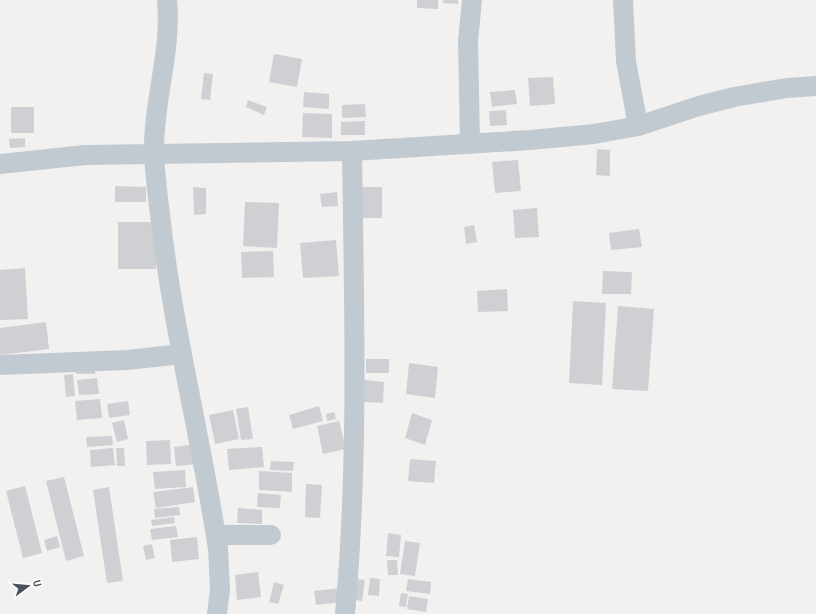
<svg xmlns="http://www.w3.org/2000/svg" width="816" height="614" font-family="'Archivo Narrow',sans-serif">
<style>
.building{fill:#ced0d4}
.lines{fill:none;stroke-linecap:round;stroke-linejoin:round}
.minor{stroke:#c2cad1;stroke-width:20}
</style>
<rect width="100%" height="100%" fill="#f3f1f0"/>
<g class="building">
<path d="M417,0h21v9l-21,-1z"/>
<path d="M443,0h15v4l-15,-1z"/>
<path d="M274,54l28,5 -5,28 -28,-5z"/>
<path d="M204,73l9,1 -3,26 -9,-1z"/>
<path d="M553,77l2,27 -25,2 -2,-28z"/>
<path d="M515,90l2,14 -25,3 -2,-15z"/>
<path d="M304,92l25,2v15l-26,-2z"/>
<path d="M248,100l19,7 -3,8 -18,-8z"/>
<path d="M365,104l1,13 -24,1v-13z"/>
<rect x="11" y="107" width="23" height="26"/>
<path d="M506,110l1,15 -17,1 -1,-15z"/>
<path d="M303,113l29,1v24l-30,-1z"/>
<path d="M365,121v14h-24v-13z"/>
<path d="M25,138v9l-15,1 -1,-9z"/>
<path d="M597,149l13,1v26l-14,-1z"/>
<path d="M518,160l3,31 -26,2 -3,-31z"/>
<path d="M115,186l31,1v15h-31z"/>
<path d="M193,187l13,1v26l-12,1z"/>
<path d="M360,187h22v31h-21z"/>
<path d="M337,192l1,14 -16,1 -2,-13z"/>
<path d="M245,202l34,1 -2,45 -34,-2z"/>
<path d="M537,208l2,29 -24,1 -2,-28z"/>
<path d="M118,222h39l-1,47h-38z"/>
<path d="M474,225l3,17 -11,2 -2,-17z"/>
<path d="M639,229l3,18 -31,3 -2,-17z"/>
<path d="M336,240l3,36 -36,2 -3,-35z"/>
<path d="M273,251l1,26 -32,1 -1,-26z"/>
<path d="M25,268l3,51 -28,1v-50z"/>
<path d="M603,271l29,1 -1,22h-29z"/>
<path d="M507,289l1,22 -30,1 -1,-21z"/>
<path d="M573,301l33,2 -4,82 -33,-2z"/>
<path d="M618,306l36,3 -6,82 -36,-2z"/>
<path d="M46,322l3,27 -49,6v-27z"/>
<rect x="366" y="359" width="23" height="14"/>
<path d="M409,363l29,4 -3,31 -29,-4z"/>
<rect x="76" y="364" width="19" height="10"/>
<path d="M73,374l2,22 -9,1 -2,-22z"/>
<path d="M97,378l2,16 -20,1 -2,-15z"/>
<path d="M364,380l20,2 -1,21 -20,-1z"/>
<path d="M100,399l2,19 -25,2 -2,-19z"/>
<path d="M128,401l2,14 -21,3 -2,-14z"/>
<path d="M319,406l4,15 -30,8 -4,-14z"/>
<path d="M248,407l5,32 -12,1 -5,-31z"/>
<path d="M233,410l6,29 -24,5 -6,-29z"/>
<path d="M334,412l2,7 -9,2 -1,-7z"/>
<path d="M412,413l20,7 -7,25 -20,-7z"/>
<path d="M124,420l4,19 -11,3 -5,-19z"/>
<path d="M339,421l7,28 -23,5 -6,-28z"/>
<path d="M112,436l1,9 -26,2 -1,-10z"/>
<path d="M170,440l1,24 -24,1 -1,-24z"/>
<path d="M196,444l2,20 -22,2 -2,-19z"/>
<path d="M262,447l2,20 -35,3 -2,-21z"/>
<path d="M113,448l2,17 -24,2 -1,-17z"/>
<path d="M116,448h8l1,18h-8z"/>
<path d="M410,459l26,2 -2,22 -26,-2z"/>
<path d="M271,461l23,1 -1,9 -23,-1z"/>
<path d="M185,470l1,17 -31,2 -2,-17z"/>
<path d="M259,471l33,2v19l-33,-2z"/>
<path d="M64,477l20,79 -18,5 -20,-80z"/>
<path d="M306,484l16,1 -2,33 -15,-1z"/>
<path d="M25,486l17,67 -19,5 -17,-67z"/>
<path d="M109,487l14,94 -16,2 -14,-93z"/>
<path d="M193,487l2,15 -39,6 -3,-16z"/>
<path d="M258,493l23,2 -1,13 -23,-1z"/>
<path d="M179,507l1,8 -25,3 -1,-9z"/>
<path d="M238,508l24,2v14l-25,-1z"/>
<path d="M174,517l1,6 -23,3 -1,-6z"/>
<path d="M176,526l2,11 -26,3 -2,-11z"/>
<path d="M388,533l13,2 -2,22 -13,-1z"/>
<path d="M57,536l3,11 -13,4 -3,-11z"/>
<path d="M197,537l2,22 -27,3 -2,-22z"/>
<path d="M405,541l15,2 -5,33 -15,-2z"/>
<path d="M152,544l3,14 -9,2 -3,-14z"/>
<path d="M387,560h10l1,15h-10z"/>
<path d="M258,572l3,25 -24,3 -2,-25z"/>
<path d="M370,578l10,1 -1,17 -11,-1z"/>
<path d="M358,579l7,1 -3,21 -7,-1z"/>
<path d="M408,579l23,3 -1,12 -24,-3z"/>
<path d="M274,582l10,3 -6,19 -9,-2z"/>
<path d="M341,588l2,14 -27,3 -2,-14z"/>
<path d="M401,593l7,1 -2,13 -7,-1z"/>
<path d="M409,596l19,3 -2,13 -19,-3z"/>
</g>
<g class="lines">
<g class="minor">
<path d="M167,0c5,51 -14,102 -13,153 1,26 5,52 8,78 13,107 40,212 56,318l2,40 -3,25"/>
<path d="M623,0l3,61 12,65"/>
<path d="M470,143l-2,-102 4,-41"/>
<path d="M0,164l85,-9 267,-4 178,-11 64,-6 44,-8 61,-20 35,-9 53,-9 29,-2"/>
<path d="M0,365l127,-5 55,-6"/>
<path d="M216,535h55"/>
<path d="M345,614c14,-154 9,-309 7,-463"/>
</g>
</g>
<g transform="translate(28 586) rotate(74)" stroke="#ffffff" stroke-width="3" paint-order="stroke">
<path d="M0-3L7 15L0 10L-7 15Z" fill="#49535d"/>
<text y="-6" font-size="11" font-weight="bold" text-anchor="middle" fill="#49535d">U</text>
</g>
</svg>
